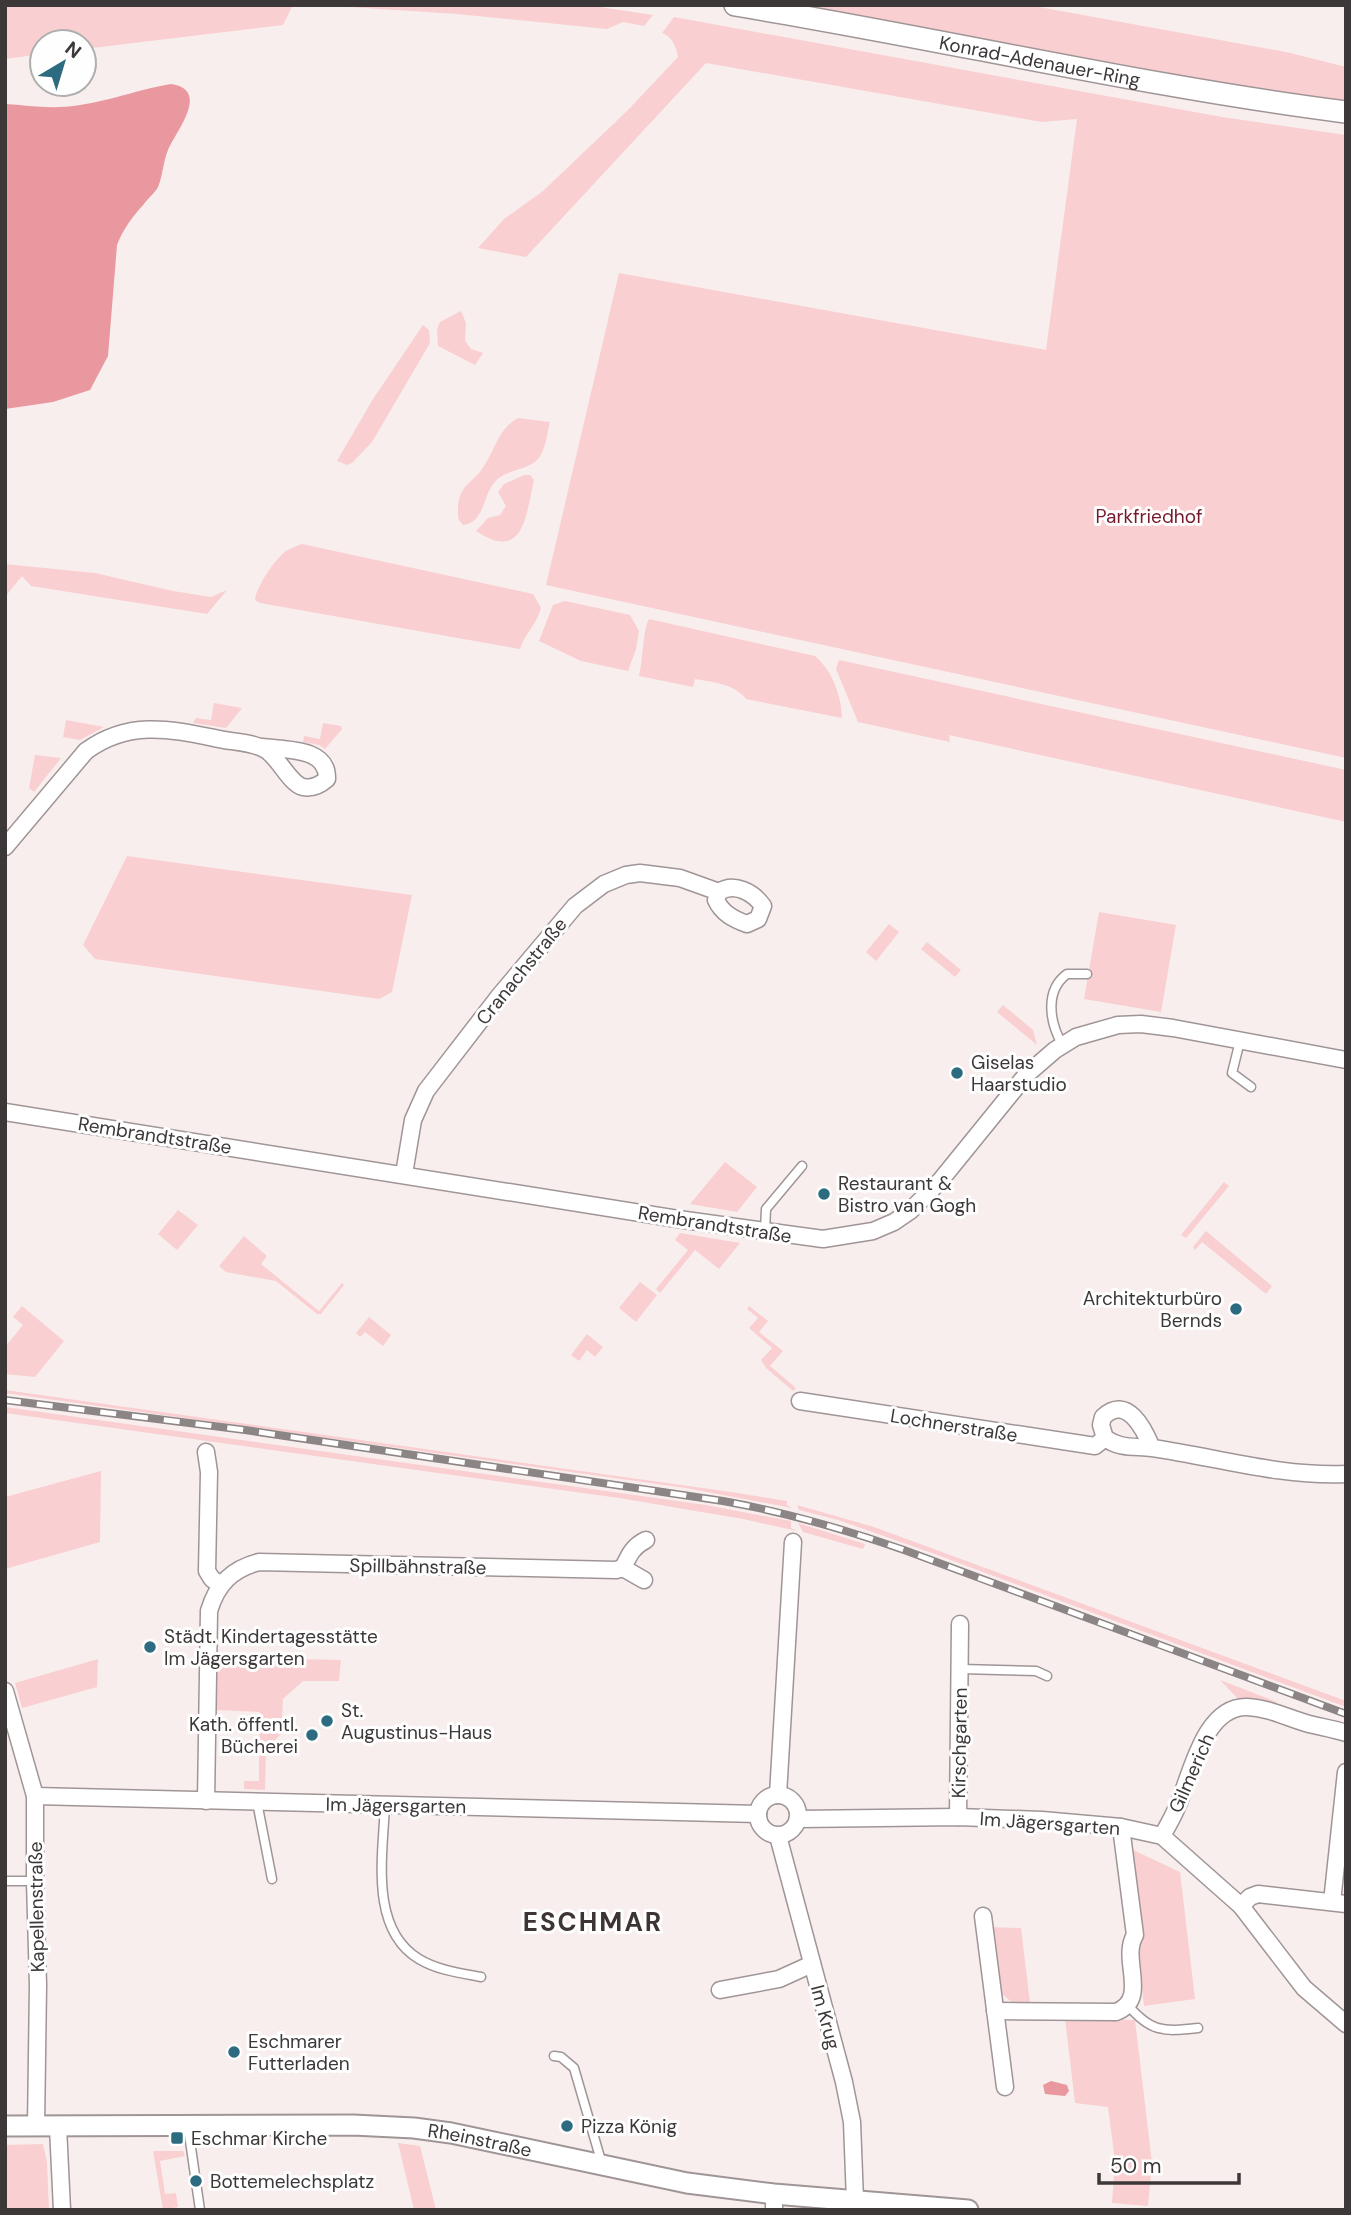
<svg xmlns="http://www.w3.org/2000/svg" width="1351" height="2215" font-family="'DM Sans',sans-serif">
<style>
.green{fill:#f9cfd1}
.water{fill:#e8989e}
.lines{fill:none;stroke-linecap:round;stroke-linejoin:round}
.service-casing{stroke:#a09596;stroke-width:11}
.minor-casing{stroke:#a09596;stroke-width:19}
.tertiary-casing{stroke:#a09596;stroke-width:23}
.secondary-casing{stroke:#a09596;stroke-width:24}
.service{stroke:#fff;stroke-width:8}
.minor{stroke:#fff;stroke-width:16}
.tertiary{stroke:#fff;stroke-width:19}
.secondary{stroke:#fff;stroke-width:21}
.rail-casing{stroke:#8c8585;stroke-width:8}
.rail{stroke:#fefefe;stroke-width:5;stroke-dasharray:16;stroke-linecap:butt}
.poi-dot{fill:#2d6b81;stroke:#fefefe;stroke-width:2.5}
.labels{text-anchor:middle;stroke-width:6;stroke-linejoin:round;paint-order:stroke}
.street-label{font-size:19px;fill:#3c3838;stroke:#fefefe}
.park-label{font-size:19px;fill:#76192b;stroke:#fefefe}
.poi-label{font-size:19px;fill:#3c3838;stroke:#fefefe;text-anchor:start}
.district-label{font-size:26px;font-weight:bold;letter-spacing:2px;fill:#3d3434;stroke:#fefefe}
</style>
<rect width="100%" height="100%" fill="#f9eeee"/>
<g class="green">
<path d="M5,5h294l-7,2 -9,18 -199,24v-7h-42v12l-37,5z"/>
<path d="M319,5h268l66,10 -9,11 -21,-4 -16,7 -150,-15z"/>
<path d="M790,5h238l258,47 60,15v37l-71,-10z"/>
<path d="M674,17l548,100 124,18v623l-800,-173 73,-312 427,77 31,-231 -35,3 -336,-59 -180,194 -48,-9 26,-29 39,-28 84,-80 51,-54c-2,-10 -5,-20 -16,-24z"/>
<path d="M461,311l5,12 -1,18 6,8 12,4 -8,12 -37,-19 -1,-17 3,-7z"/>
<path d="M423,325l6,5 1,13 -58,99 -20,21 -5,2 -10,-4 36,-62z"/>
<path d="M518,418l32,4c-3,10 -4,28 -12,37 -11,12 -33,10 -44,24 -11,13 -10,40 -31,42 -5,-5 -5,-7 -5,-14 0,-27 14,-26 26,-45 12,-18 14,-37 34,-48z"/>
<path d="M524,475h6l4,5c-8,35 -10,83 -58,51l12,-13 12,-3 6,-9 -8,-14 6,-8z"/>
<path d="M302,544l231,50 8,14c-5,18 -16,25 -21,41l-260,-46 -5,-3c1,-13 20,-41 31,-49 5,-3 11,-5 16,-7z"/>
<path d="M5,564l90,9 78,18 38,6 16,-7 -20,24 -176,-28 -9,-10 -17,21z"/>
<path d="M565,601l65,14 9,16 -3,18 -8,22 -47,-10 -42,-20 14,-36z"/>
<path d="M649,619l166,37c18,16 26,39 27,62l-96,-19c-11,-15 -34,-17 -51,-20l-2,8 -54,-11c4,-15 4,-48 10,-57z"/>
<path d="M839,660l507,110v52l-397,-87 1,7 -92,-20 -22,-53z"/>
<path d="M214,703l28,5 -16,20 -33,-5 3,-5 15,2z"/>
<path d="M66,720l38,7 -24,13 -17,-3z"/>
<path d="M323,723l18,3 1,3 -17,20 -6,-4 -16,-3 1,-6 16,3z"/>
<path d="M35,755l26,3 -27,34 -5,-4z"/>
<path d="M127,856l285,39 -20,97 -13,7 -284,-40 -12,-14z"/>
<path d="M1099,912l77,13 -15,87 -77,-13z"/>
<path d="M889,924l10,8 -23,29 -10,-9z"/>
<path d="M927,942l34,28 -6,7 -34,-28z"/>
<path d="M1003,1005l30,25 4,15 -40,-33z"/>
<path d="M725,1162l32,25 -20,25 -47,-8z"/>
<path d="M1224,1182l5,4 -43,52 -5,-3z"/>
<path d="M178,1210l20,15 -21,25 -19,-16z"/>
<path d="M1206,1231l66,55 -6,8 -64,-52 -7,8 -2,-3z"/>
<path d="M680,1233l60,10 -21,26 -24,-19 -35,43 -4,-4 32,-39 -13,-10z"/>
<path d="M244,1236l23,20 -6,8 58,47 23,-28 2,2 -23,29h-4l-41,-33 -50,-9 -7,-6z"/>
<path d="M640,1282l17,13 -21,27 -17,-14z"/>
<path d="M22,1306l42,35 -29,36 -30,-3v-27l18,-22 -10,-8z"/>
<path d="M749,1306l19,15 -9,11 24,19 -13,15 26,22 -3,3 -27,-23 -5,-8 11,-12 -23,-20 9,-10 -11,-9z"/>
<path d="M369,1317l22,18 -8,11 -18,-14 -5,5 -4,-4z"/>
<path d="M587,1334l16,13 -8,10 -8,-7 -8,11 -8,-6z"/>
<path d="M5,1390l726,102 56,9v4l5,3 -106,-20 -681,-95z"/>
<path d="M5,1407l701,98 85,16v7l6,3 -54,-12 -124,-21 -614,-85z"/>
<path d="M101,1471l-1,71 -95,27v-72z"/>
<path d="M797,1505l77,22 472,174v6l-414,-154 -94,-33 -39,-10z"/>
<path d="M798,1523l67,21 -2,5 -60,-17z"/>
<path d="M216,1657l125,3 -2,21h-36l-20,18 -1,19 7,8 -22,22h-8l1,-36 -45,-2z"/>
<path d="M98,1659l-1,28 -75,21 -7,-25z"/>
<path d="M1220,1680l57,22 -5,5 -31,-5z"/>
<path d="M259,1752l7,1 -1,37 -21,-1v-8h15z"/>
<path d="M1131,1849l49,23 15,127 -51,7 -7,-60 5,-7z"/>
<path d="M989,1927l32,1 9,75h-17l-17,-14z"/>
<path d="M1065,2018l70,2 17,143 -4,43 -36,-3 3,-42 -7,-54 -33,-4z"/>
<path d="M398,2143l22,3 16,64h-22z"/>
<path d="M43,2144l4,18 2,48h-44v-65z"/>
<path d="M153,2151h30l2,5 -25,5 5,33 11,-1 2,14 -15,3z"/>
</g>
<g class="water">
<path d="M171,84c40,6 5,47 -3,66 -5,12 -5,25 -10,37 -3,6 -10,11 -14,17 -11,12 -21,25 -27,41l-9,111 -18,34 -37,12 -48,7v-305c18,1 37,4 54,3 38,-1 75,-17 112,-23z"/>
<path d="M1051,2081l16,4 2,6 -4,5 -20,-2 -2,-9z"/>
</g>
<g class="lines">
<g class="service-casing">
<g id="service">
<path d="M1240,1041l-8,32 19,14"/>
<path d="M1062,1044c-12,-21 -18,-53 5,-70h20"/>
<path d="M765,1231l1,-22 36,-43"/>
<path d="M961,1669l75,2 11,5"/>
<path d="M257,1802l15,77"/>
<path d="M385,1805c-2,49 -16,124 34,154 18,11 41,14 62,18"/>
<path d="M5,1881h30"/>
<path d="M1127,2004c23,28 36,28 71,24"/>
<path d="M554,2056l7,1 13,11 28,96"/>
<path d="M188,2127l12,83"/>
</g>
</g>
<g class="minor-casing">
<g id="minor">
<path d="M5,847l81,-96c45,-33 88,-21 138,-11 13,2 31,3 42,10 13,8 24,34 37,37 9,2 17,-2 24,-8 1,-32 -42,-29 -65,-32"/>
<path d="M5,1112l673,107 145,20 50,-8 21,-9 16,-11 30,-30 86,-106 29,-25 21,-13 42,-12 23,-1 32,4 173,32"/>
<path d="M404,1174l9,-54 13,-29 74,-96 75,-89 29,-22 22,-9 14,-2 40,5 39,14 -3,8c6,13 17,19 31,24l11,-5 5,-13c-10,-14 -29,-24 -44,-14"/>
<path d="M800,1401l295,45 10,-8"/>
<path d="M1152,1448c-8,-19 -25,-54 -49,-31l-2,8 4,13c15,11 29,8 47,10 64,9 128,29 194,26"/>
<path d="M206,1452l3,20 -2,99 5,8 9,6"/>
<path d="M644,1580l-21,-12c6,-13 10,-22 23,-28"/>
<path d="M5,1691l30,105v85l3,104 -2,142"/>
<circle cx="778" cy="1815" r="20"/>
<path d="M778,1795l15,-253"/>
<path d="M35,1796l723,18"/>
<path d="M206,1801l3,-190c8,-27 23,-42 50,-49l357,8 7,-2"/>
<path d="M958,1817l2,-193"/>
<path d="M799,1819l159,-2 84,3 79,7 41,9 79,70 63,82 42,36"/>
<path d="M778,1836l66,246 8,40 3,79"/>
<path d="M1162,1836c5,-9 11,-19 15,-29 14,-30 26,-101 70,-100 22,1 41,11 62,17 12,3 25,5 37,9"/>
<path d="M1332,1902l14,-130"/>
<path d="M1241,1906l9,-9 8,-3 88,10"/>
<path d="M983,1916l22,171"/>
<path d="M720,1990l59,-11 33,-15"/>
<path d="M995,2011l121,1c34,-13 4,-53 19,-77l-14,-108"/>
<path d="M58,2127l4,83"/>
<path d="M774,2194v16"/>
</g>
</g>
<g class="tertiary-casing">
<g id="tertiary">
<path id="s1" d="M5,2126l348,-1 61,3 37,5 236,50 87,11 194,16"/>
</g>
</g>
<g class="secondary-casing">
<g id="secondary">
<path id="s2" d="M735,5c204,33 406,81 611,107"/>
</g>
</g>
<use href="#service" class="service"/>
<use href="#minor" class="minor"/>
<use href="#tertiary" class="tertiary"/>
<use href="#secondary" class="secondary"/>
<g class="rail-casing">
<path id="rail" d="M5,1400l240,30 478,71c62,11 121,28 181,49l442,164"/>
</g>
<use href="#rail" class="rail"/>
</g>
<g class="poi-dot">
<circle cx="957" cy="1073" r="7"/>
<circle cx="824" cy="1194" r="7"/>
<circle cx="1236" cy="1309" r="7"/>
<circle cx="150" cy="1647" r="7"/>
<circle cx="327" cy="1721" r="7"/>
<circle cx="312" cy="1735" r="7"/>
<circle cx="234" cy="2052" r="7"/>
<circle cx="567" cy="2126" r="7"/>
<rect x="170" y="2131" width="14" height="14" rx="3.5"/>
<circle cx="196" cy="2181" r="7"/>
</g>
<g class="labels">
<g class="street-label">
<text dy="7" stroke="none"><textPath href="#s2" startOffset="310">Konrad-Adenauer-Ring</textPath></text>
<text transform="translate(521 971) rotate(-51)" y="7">Cranachstraße</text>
<text transform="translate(155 1135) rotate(9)" y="7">Rembrandtstraße</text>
<text transform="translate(715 1224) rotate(9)" y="7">Rembrandtstraße</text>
<text transform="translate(954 1425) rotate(9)" y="7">Lochnerstraße</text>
<text transform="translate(418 1566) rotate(1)" y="7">Spillbähnstraße</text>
<text transform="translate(959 1743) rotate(-89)" y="7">Kirschgarten</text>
<text transform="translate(1191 1773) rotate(-66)" y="7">Gilmerich</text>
<text transform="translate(396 1805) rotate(1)" y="7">Im Jägersgarten</text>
<text transform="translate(1050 1823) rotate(4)" y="7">Im Jägersgarten</text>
<text transform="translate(36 1907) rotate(-91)" y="7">Kapellenstraße</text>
<text transform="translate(826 2017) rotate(75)" y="7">Im Krug</text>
<text dy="7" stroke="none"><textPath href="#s1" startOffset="476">Rheinstraße</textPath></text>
</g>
<g class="park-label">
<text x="1149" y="523">Parkfriedhof</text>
</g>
<g class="poi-label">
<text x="971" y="1069">Giselas<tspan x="971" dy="22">Haarstudio</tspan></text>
<text x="838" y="1190">Restaurant &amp;<tspan x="838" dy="22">Bistro van Gogh</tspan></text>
<text x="1222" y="1305" text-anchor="end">Architekturbüro<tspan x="1222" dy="22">Bernds</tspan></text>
<text x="164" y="1643">Städt. Kindertagesstätte<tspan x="164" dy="22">Im Jägersgarten</tspan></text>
<text x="341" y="1717">St.<tspan x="341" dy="22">Augustinus-Haus</tspan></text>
<text x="298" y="1731" text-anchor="end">Kath. öffentl.<tspan x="298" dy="22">Bücherei</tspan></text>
<text x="248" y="2048">Eschmarer<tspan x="248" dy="22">Futterladen</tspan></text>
<text x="581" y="2133">Pizza König</text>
<text x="191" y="2145">Eschmar Kirche</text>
<text x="210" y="2188">Bottemelechsplatz</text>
</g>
<g class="district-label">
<text x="593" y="1931">ESCHMAR</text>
</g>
</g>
<rect width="1351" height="2215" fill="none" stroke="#3c3838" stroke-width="14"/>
<g transform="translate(63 63) rotate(38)"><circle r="33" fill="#fefefe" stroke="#b0afaf" stroke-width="2"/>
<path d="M0-5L12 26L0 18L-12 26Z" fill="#2d6b81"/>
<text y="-10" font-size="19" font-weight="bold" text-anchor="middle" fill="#3c3838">N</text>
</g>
<path d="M1099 2173v10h140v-10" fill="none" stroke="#3c3838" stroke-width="3.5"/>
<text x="1110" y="2173" font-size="21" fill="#3c3838" stroke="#fefefe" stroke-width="5" paint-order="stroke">50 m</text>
</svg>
